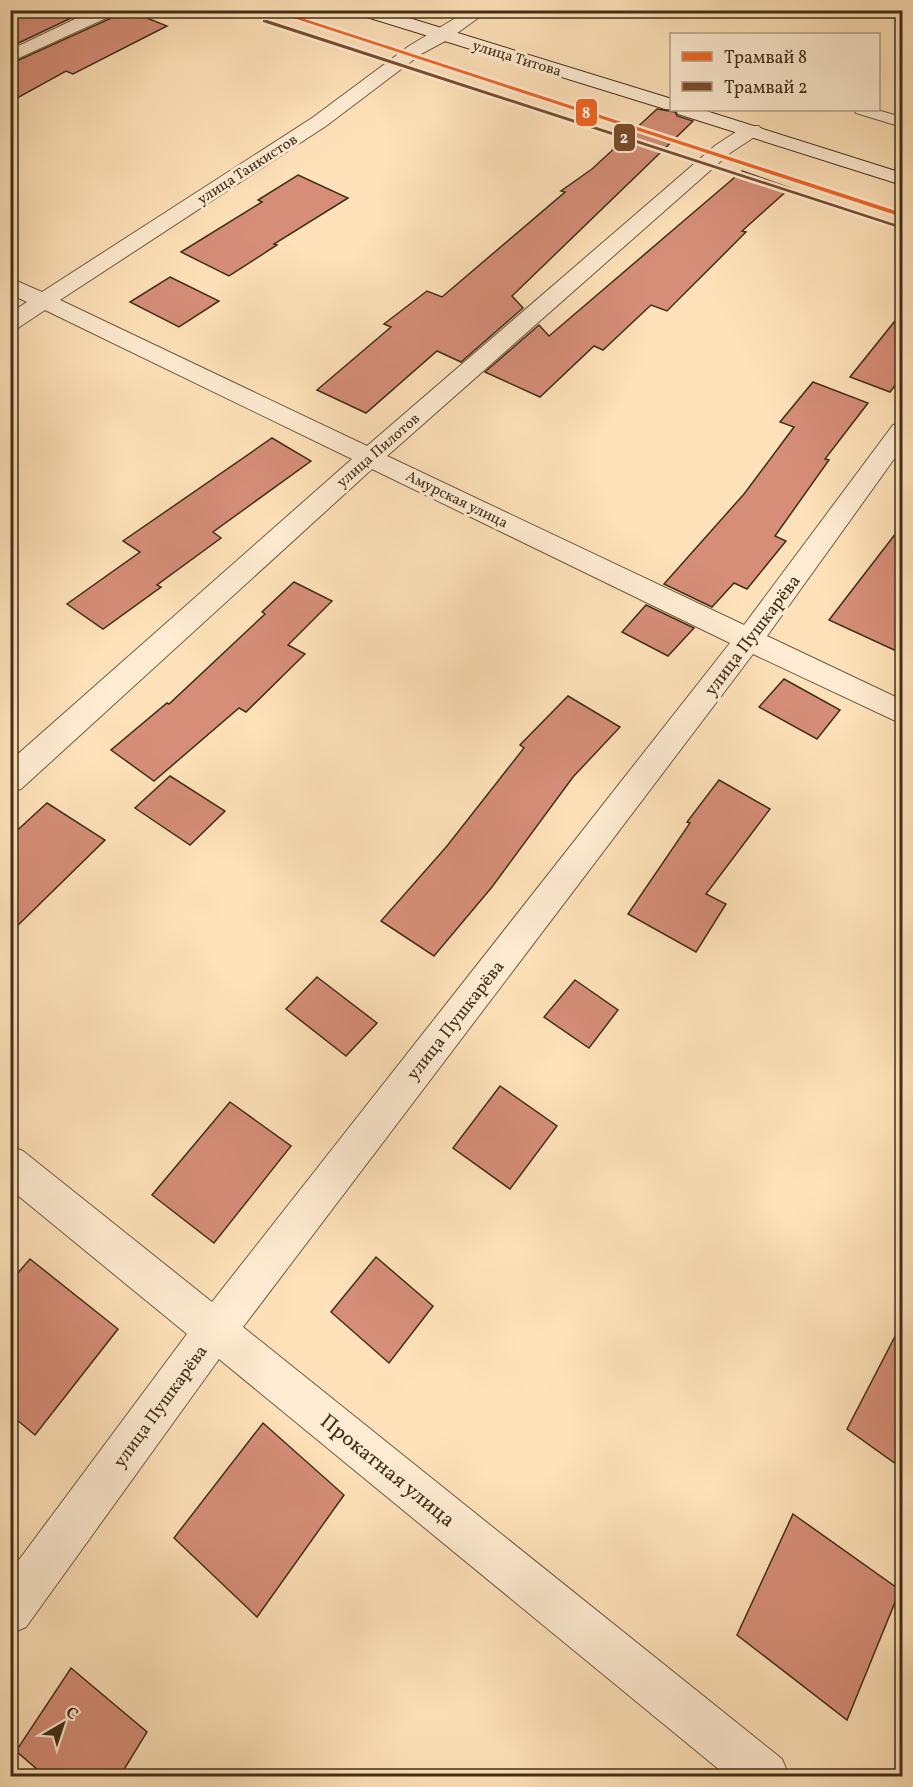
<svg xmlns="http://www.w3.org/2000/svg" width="913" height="1787" font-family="Vollkorn,serif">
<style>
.building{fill:#d68e78;stroke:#402f19;stroke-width:1.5}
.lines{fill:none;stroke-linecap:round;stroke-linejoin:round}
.lane-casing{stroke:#705c41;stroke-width:2}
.street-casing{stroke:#705c41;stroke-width:2}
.secondary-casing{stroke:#402f19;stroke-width:2}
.lane{fill:#ffecd2;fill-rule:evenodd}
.street{fill:#ffecd2;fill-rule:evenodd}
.secondary{fill:#ffecd2;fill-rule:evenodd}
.tram-1-casing{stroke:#ffecd2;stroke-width:5}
.tram-2-casing{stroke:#ffecd2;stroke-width:5}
.tram-1{fill:#f26522;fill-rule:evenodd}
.tram-2{fill:#7a4b2a;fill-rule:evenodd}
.labels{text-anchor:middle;stroke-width:6;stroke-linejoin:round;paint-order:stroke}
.far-street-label{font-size:15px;fill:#402f19;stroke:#ffecd2}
.street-label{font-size:18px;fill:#402f19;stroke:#ffecd2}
.near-street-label{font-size:21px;fill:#402f19;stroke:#ffecd2}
.line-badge{stroke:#ffecd2;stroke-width:2}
.badge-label{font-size:16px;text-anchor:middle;font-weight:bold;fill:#fff}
</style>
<rect width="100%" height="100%" fill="#ffe2b9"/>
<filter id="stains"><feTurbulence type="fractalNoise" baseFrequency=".00333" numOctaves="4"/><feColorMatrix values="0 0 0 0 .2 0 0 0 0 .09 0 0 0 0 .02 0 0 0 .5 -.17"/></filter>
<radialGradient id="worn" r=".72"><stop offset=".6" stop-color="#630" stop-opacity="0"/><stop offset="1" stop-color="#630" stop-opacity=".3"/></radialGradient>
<g class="building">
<path d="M10,10h78l-78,37z"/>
<path d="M119,10h8l40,16 -94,48 -7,-3 -56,31v-38l106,-48z"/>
<path d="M657,109l18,3 2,4 16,5 -181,175 11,12 -62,54 -24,-11 -71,62 -49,-23 74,-63 -7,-3 43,-33 15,6 123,-105 -4,-1 31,-22z"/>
<path d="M742,171l48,17 -48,43 4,1 -79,79 -16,-6 -48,45 -9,-4 -54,51 -55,-25 54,-47 10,11z"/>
<path d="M298,175l50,23 -74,46 3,1 -48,31 -48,-24 81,-50 -4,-2z"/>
<path d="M170,277l49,24 -40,26 -49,-25z"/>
<path d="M903,311v64l-13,17 -40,-15z"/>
<path d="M813,382l55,21 -43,56 4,1 -54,76 11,5 -39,48 -13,-6 -22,24 -48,-23 80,-90 50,-67 -14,-5z"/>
<path d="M272,438l39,23 -98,71 8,6 -64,47 4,2 -58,42 -36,-25 73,-52 -17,-11z"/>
<path d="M903,524v130l-74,-34z"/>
<path d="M294,582l38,19 -44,44 17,9 -59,58 -7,-4 -85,73 -43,-31 56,-47 2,1 96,-90 -3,-2z"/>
<path d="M646,605l48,23 -26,28 -46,-24z"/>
<path d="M784,679l56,31 -23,29 -58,-32z"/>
<path d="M568,696l52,31 -47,50 -81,110 -58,69 -53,-35 66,-75 77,-98 -4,-3z"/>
<path d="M170,776l55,35 -35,34 -55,-37z"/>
<path d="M719,780l51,29 -64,85 20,10 -30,48 -68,-38 62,-91 -3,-1z"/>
<path d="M47,803l58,37 -95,93v-96z"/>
<path d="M317,977l60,46 -31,33 -60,-47z"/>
<path d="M575,980l43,30 -29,38 -45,-31z"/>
<path d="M500,1086l57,40 -47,63 -57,-41z"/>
<path d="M230,1102l61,44 -77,97 -62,-48z"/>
<path d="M376,1257l57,49 -44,57 -58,-51z"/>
<path d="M30,1259l88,70 -83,106 -25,-21v-132z"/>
<path d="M903,1321v148l-56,-40z"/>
<path d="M263,1423l81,72 -87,122 -83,-79z"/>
<path d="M793,1514l107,76 -53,130 -110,-85z"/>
<path d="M71,1668l76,64 -27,44h-75l-29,-25z"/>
</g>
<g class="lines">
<g class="lane-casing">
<path id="lane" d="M854,110h23l25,7v10l-46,-14z"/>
</g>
<g class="street-casing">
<g id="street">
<path d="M94,10h23l-2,4 -105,48v-12z"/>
<path d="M469,10h20l-40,29 -28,15 -95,72 -266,174 307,146 349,-301 29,-19h14l3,4 -3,4 -29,19 -343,303 357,169 149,-200 9,-2v25l-135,188 135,64v24l-149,-70 -510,673 539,432 7,17h-62l-508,-417 -193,268 -16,7v-62l177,-238 -177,-145v-43l13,5 189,151 518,-659 -358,-174 -351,320 -11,3v-31l342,-302 -307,-149 -27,18 -8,2v-17l17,-11 -17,-8v-16l32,14 270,-174 97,-72z"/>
</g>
</g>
<g class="secondary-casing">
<path id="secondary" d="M355,10h28l289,89v11h31l199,63v12l-224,-71 -2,-4 -11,-1 -308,-95z"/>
</g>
<use href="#lane" class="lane"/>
<use href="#street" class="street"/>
<use href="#secondary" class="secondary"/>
<g class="tram-1-casing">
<path id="tram-1" d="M269,10h8l625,203v4z"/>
</g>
<g class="tram-2-casing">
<path id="tram-2" d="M263,20h4l634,206 -5,1 -633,-205z"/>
</g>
<use href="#tram-1" class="tram-1"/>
<use href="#tram-2" class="tram-2"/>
</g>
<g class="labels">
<g class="far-street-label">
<text transform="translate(517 58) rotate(17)" y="5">улица Титова</text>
<text transform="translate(247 169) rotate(-33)" y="5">улица Танкистов</text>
<text transform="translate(378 450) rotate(-41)" y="5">улица Пилотов</text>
<text transform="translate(457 499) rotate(26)" y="5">Амурская улица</text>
</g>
<g class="street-label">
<text transform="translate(752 635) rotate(-53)" y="6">улица Пушкарёва</text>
<text transform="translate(455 1020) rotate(-52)" y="6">улица Пушкарёва</text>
<text transform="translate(160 1406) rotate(-54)" y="6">улица Пушкарёва</text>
</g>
<g class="near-street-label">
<text transform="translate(388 1470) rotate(39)" y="7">Прокатная улица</text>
</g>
</g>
<g class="line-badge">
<rect x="575" y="98" width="23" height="29" rx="6" fill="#f26522"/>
<rect x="613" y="123" width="23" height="29" rx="6" fill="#7a4b2a"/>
</g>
<g class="badge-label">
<text x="586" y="118">8</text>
<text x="624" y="143">2</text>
</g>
<rect width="913" height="1787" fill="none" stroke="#ffe2b9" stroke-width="36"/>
<rect x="12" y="12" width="889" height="1763" fill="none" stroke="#402f19" stroke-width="3"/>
<rect x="18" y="18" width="877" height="1751" fill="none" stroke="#402f19" stroke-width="1.5"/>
<rect x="670" y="33" width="210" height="78" fill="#ffecd2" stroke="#b3a088" stroke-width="1.5"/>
<rect x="682" y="52" width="30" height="9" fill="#f26522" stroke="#b3a088" stroke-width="1.5"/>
<text x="724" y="63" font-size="18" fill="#402f19">Трамвай 8</text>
<rect x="682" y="82" width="30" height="9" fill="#7a4b2a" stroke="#b3a088" stroke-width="1.5"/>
<text x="724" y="93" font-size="18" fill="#402f19">Трамвай 2</text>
<g transform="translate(63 1724) rotate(39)" stroke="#ffecd2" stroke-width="4.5" paint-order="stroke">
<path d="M0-4.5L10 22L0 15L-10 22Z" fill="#402f19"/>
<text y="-9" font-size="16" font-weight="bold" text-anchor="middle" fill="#402f19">С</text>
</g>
<rect width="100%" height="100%" filter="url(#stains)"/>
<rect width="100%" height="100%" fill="url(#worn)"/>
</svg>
